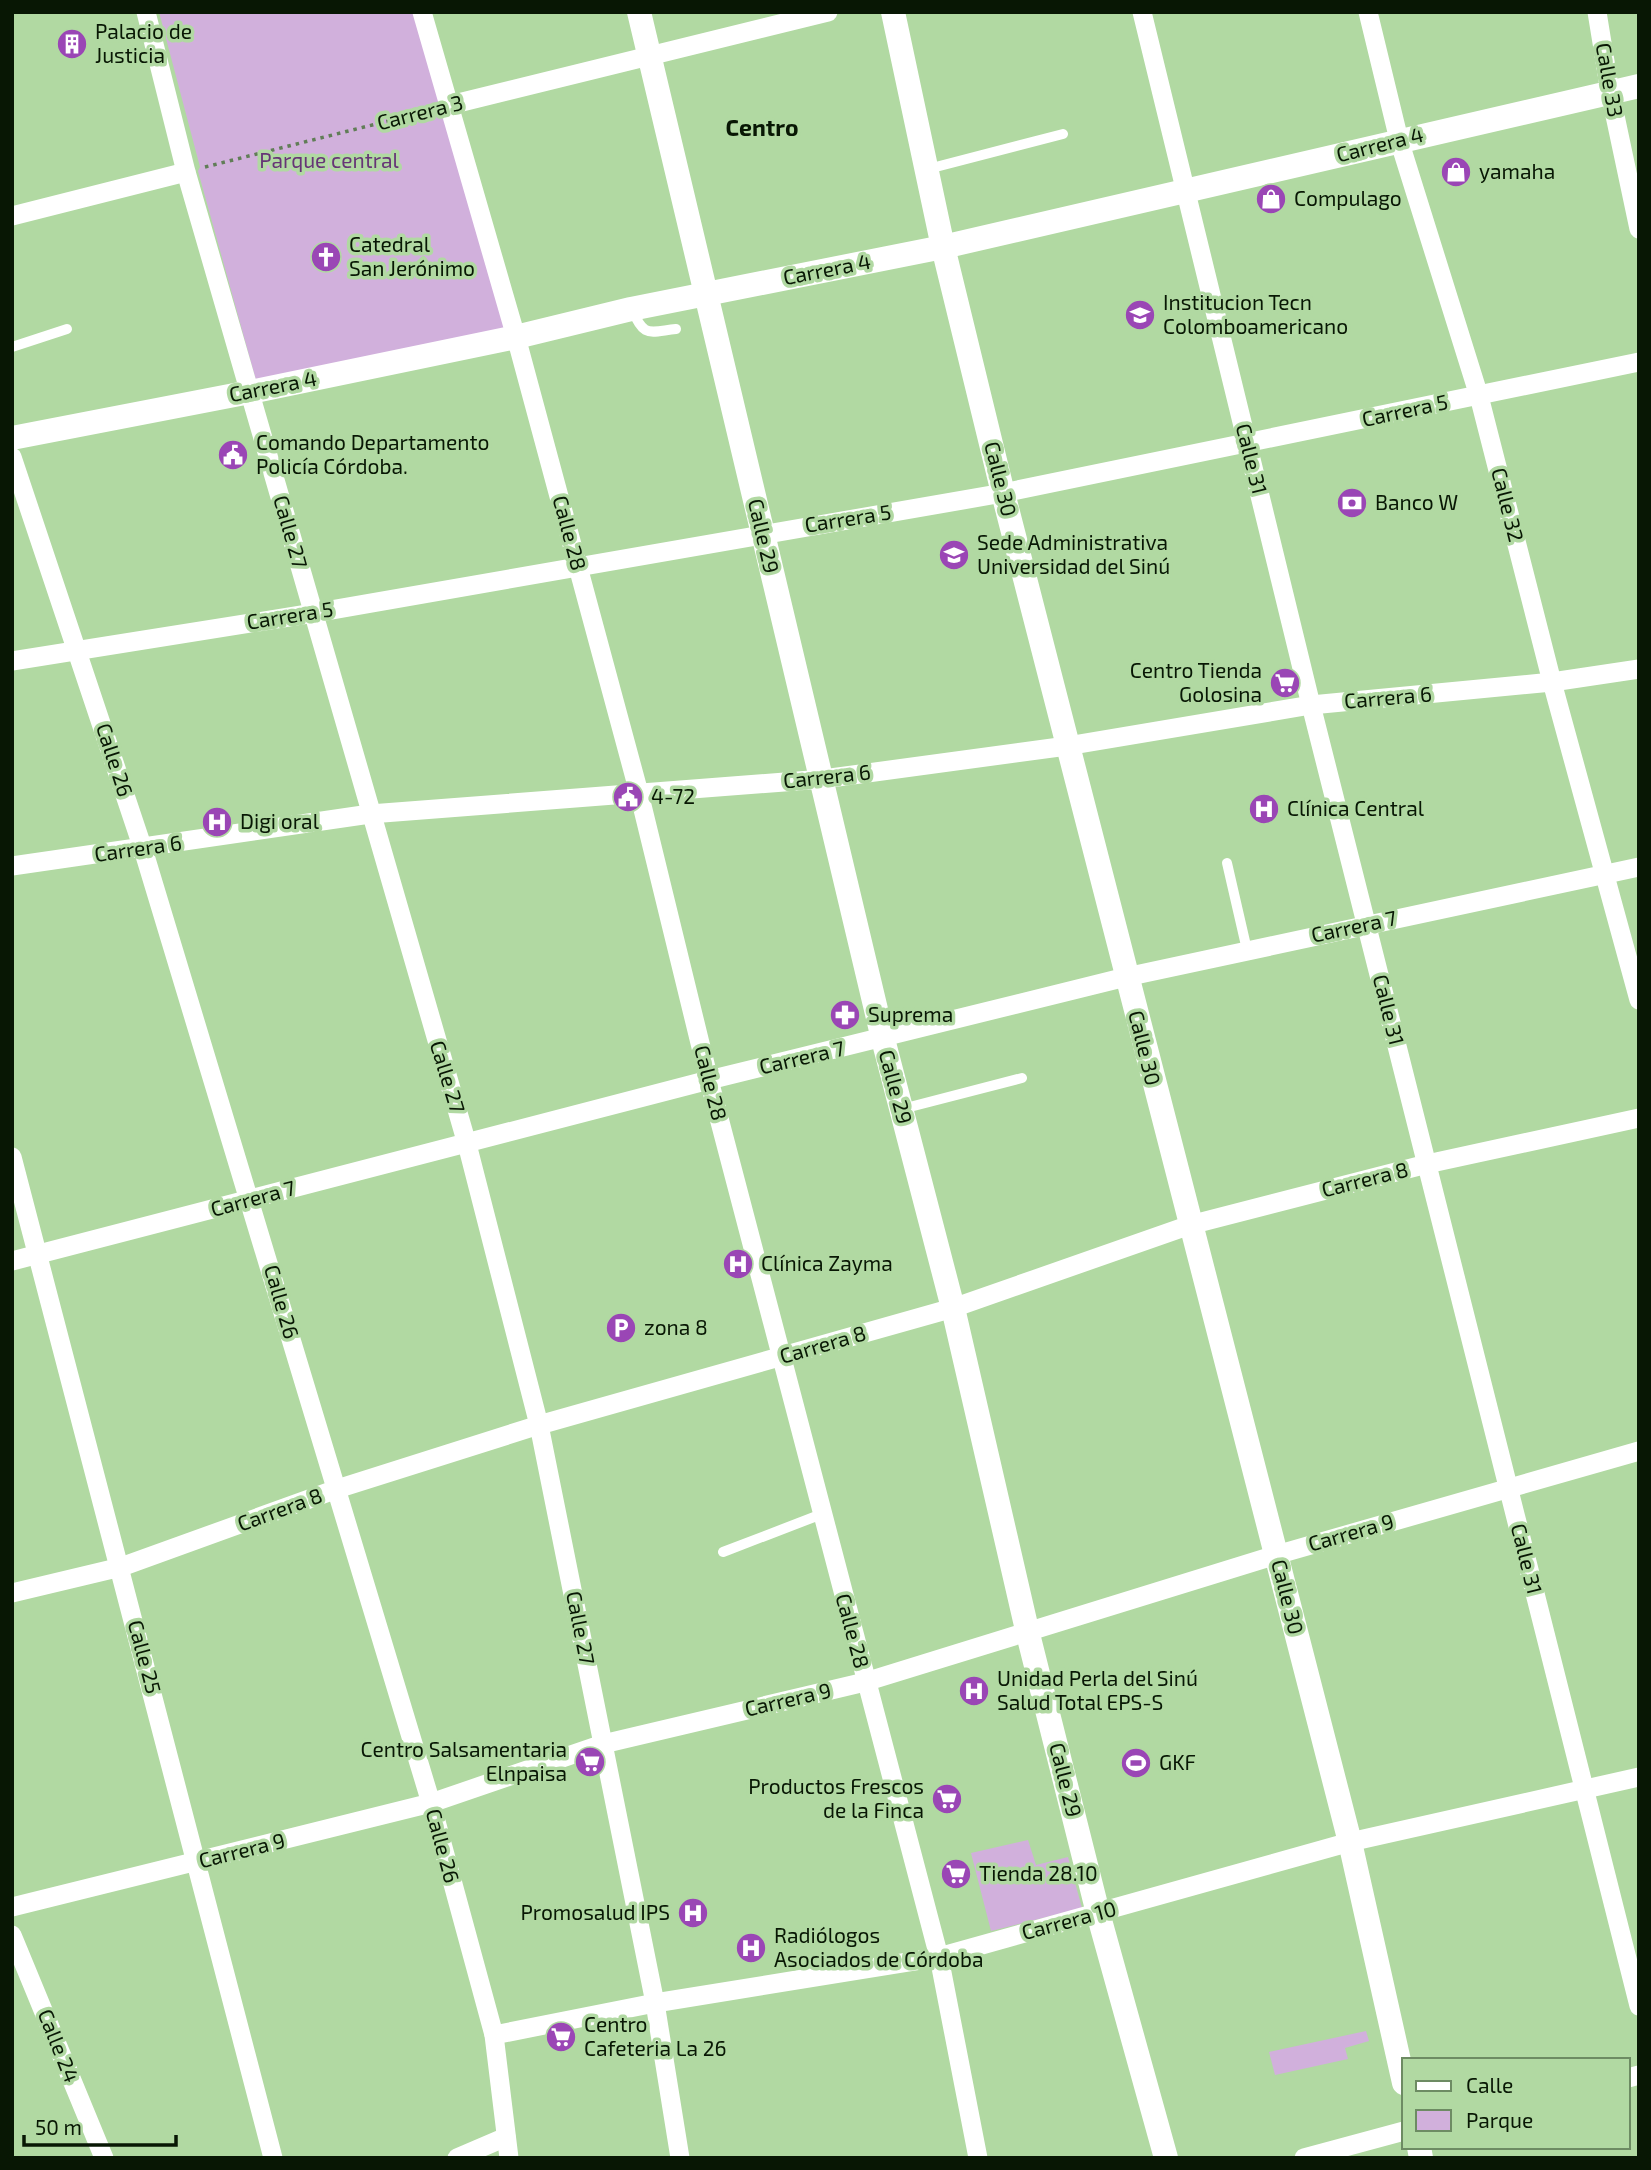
<svg xmlns="http://www.w3.org/2000/svg" width="1651" height="2170" font-family="'Exo 2',sans-serif">
<style>
.green{fill:#d1b0dc}
.lines{fill:none;stroke-linecap:round;stroke-linejoin:round}
.path{stroke:#617d57;stroke-width:3.5;stroke-dasharray:3.5 5;stroke-linecap:butt}
.service{stroke:#fff;stroke-width:10}
.minor{stroke:#fff;stroke-width:19}
.tertiary{stroke:#fff;stroke-width:24}
.labels{text-anchor:middle;stroke-width:7;stroke-linejoin:round;paint-order:stroke}
.poi-label{font-size:21px;fill:#081704;stroke:#b1d9a2;text-anchor:start}
.street-label{font-size:21px;fill:#081704;stroke:#b1d9a2}
.park-label{font-size:21px;fill:#663576;stroke:#b1d9a2}
.neighbourhood-label{font-size:23px;font-weight:bold;fill:#081704;stroke:#b1d9a2}
</style>
<rect width="100%" height="100%" fill="#b1d9a2"/>
<g class="green">
<path d="M159,12h259l90,318 -251,54 -59,-213 2,-4z"/>
<path d="M1028,1840l8,25 32,-8 14,51 -91,23 -20,-78z"/>
<path d="M1366,2031l3,10 -24,7 3,11 -73,16 -6,-23z"/>
</g>
<g class="lines">
<path class="path" d="M205,167l227,-57"/>
<g class="service">
<path d="M928,169l135,-35"/>
<path d="M632,309c12,29 16,23 44,20"/>
<path d="M12,347l55,-18"/>
<path d="M1227,863l20,87"/>
<path d="M902,1109l120,-31"/>
<path d="M723,1552l99,-38"/>
</g>
<g class="minor">
<path d="M146,12l40,160 281,972 72,281 116,578 25,155"/>
<path d="M422,12l94,325 123,456 70,287 230,877 39,201"/>
<path d="M1142,12l169,693 328,1301"/>
<path d="M1368,12l31,128 80,256 73,286 87,318"/>
<path d="M1597,12l13,80 29,137"/>
<path d="M450,105l378,-93"/>
<path d="M12,216l174,-44"/>
<path d="M12,457l131,392 288,954 63,232 15,123"/>
<path d="M12,661l302,-48 689,-120 636,-131"/>
<path d="M12,866l358,-52 453,-35 244,-33 244,-41 241,-23 87,-13"/>
<path d="M12,1157l261,1001"/>
<path d="M12,1261l697,-181 417,-103 513,-110"/>
<path d="M12,1593l109,-26 216,-78 202,-64 414,-117 237,-83 237,-61 212,-46"/>
<path d="M12,1907l419,-104 172,-59 262,-62 411,-127 363,-104"/>
<path d="M12,1935l92,223"/>
<path d="M494,2035l161,-32 284,-46 411,-115 289,-65"/>
<path d="M1628,2078l11,-3"/>
<path d="M457,2158l49,-21"/>
<path d="M1304,2158l100,-27"/>
</g>
<g class="tertiary">
<path d="M639,12l244,1027 70,269 75,326 70,279 68,245"/>
<path d="M893,12l50,235 60,246 347,1349 54,241"/>
<path d="M12,438l238,-46 266,-55 115,-28 312,-62 696,-161"/>
<path d="M1419,2147l2,11"/>
</g>
</g>
<defs>
<g id="building-disc" transform="scale(1.575)"><circle r="9.5" fill="#9a46b5" stroke="#b1d9a2"/><path d="M-4-6H4V6H1V3H-1V6H-4ZM-2.5-4.3h1.7v1.8h-1.7ZM.8-4.3h1.7v1.8H.8ZM-2.5-1h1.7V.8h-1.7ZM.8-1h1.7V.8H.8Z" fill="#fff"/></g>
<g id="shop-disc" transform="scale(1.575)"><circle r="9.5" fill="#9a46b5" stroke="#b1d9a2"/><path d="M-5-2.5h2.3a2.7 3.5 0 0 1 5.4 0H5L5.5 6h-11ZM-1.5-2.5h3a1.5 2.3 0 0 0-3 0Z" fill="#fff"/></g>
<g id="church-disc" transform="scale(1.575)"><circle r="9.5" fill="#9a46b5" stroke="#b1d9a2"/><path d="M-1.2-6h2.4v3.5h3.3v2.4h-3.3V6h-2.4V-.1h-3.3v-2.4h3.3Z" fill="#fff"/></g>
<g id="school-disc" transform="scale(1.575)"><circle r="9.5" fill="#9a46b5" stroke="#b1d9a2"/><path d="M0-5L7-2L0 1L-7-2ZM-4 1L0 2.5L4 1V4Q0 6-4 4Z" fill="#fff"/></g>
<g id="civic-disc" transform="scale(1.575)"><circle r="9.5" fill="#9a46b5" stroke="#b1d9a2"/><path d="M-.6-6.5H3V-4.5H.6V-3L4-1V1h2V6H-6V1h2V-1L-.6-3ZM-1.2 2.5V6h2.4V2.5Z" fill="#fff"/></g>
<g id="bank-disc" transform="scale(1.575)"><circle r="9.5" fill="#9a46b5" stroke="#b1d9a2"/><path d="M-6-4H6V4H-6ZM0-2.3a2.3 2.3 0 1 0 0 4.6a2.3 2.3 0 1 0 0-4.6Z" fill="#fff"/></g>
<g id="university-disc" transform="scale(1.575)"><circle r="9.5" fill="#9a46b5" stroke="#b1d9a2"/><path d="M0-5L7-2L0 1L-7-2ZM-4 1L0 2.5L4 1V4Q0 6-4 4Z" fill="#fff"/></g>
<g id="supermarket-disc" transform="scale(1.575)"><circle r="9.5" fill="#9a46b5" stroke="#b1d9a2"/><path d="M-6-5.5h2.5l.6 2H6L4.5 2H-2.5L-4.4-4H-6ZM-1.5 3.2a1.3 1.3 0 1 0 .1 0ZM3 3.2a1.3 1.3 0 1 0 .1 0Z" fill="#fff"/></g>
<g id="hospital-disc" transform="scale(1.575)"><circle r="9.5" fill="#9a46b5" stroke="#b1d9a2"/><path d="M-5-5h3v3.5h4V-5h3V5h-3V1.5h-4V5h-3Z" fill="#fff"/></g>
<g id="pharmacy-disc" transform="scale(1.575)"><circle r="9.5" fill="#9a46b5" stroke="#b1d9a2"/><path d="M-2-6h4v4h4v4h-4v4h-4v-4h-4v-4h4Z" fill="#fff"/></g>
<g id="parking-disc" transform="scale(1.575)"><circle r="9.5" fill="#9a46b5" stroke="#b1d9a2"/><path d="M-3.5-5.5H1a3.5 3.5 0 0 1 0 7H-1V5.5H-3.5ZM-1-3.4V-.6H.8a1.4 1.4 0 0 0 0-2.8Z" fill="#fff"/></g>
<g id="stadium-disc" transform="scale(1.575)"><circle r="9.5" fill="#9a46b5" stroke="#b1d9a2"/><path d="M0-5a6.5 5 0 1 0 0 10a6.5 5 0 1 0 0-10ZM-3.5-1.8h7v3.6h-7Z" fill="#fff"/></g>
</defs>
<g fill-rule="evenodd">
<use href="#building-disc" x="72" y="44"/>
<use href="#shop-disc" x="1456" y="172"/>
<use href="#shop-disc" x="1271" y="199"/>
<use href="#church-disc" x="326" y="257"/>
<use href="#school-disc" x="1140" y="315"/>
<use href="#civic-disc" x="233" y="455"/>
<use href="#bank-disc" x="1352" y="503"/>
<use href="#university-disc" x="954" y="555"/>
<use href="#supermarket-disc" x="1285" y="683"/>
<use href="#civic-disc" x="628" y="797"/>
<use href="#hospital-disc" x="1264" y="809"/>
<use href="#hospital-disc" x="217" y="822"/>
<use href="#pharmacy-disc" x="845" y="1015"/>
<use href="#hospital-disc" x="738" y="1264"/>
<use href="#parking-disc" x="621" y="1328"/>
<use href="#hospital-disc" x="974" y="1691"/>
<use href="#supermarket-disc" x="590" y="1762"/>
<use href="#stadium-disc" x="1136" y="1763"/>
<use href="#supermarket-disc" x="947" y="1799"/>
<use href="#supermarket-disc" x="956" y="1874"/>
<use href="#hospital-disc" x="693" y="1913"/>
<use href="#hospital-disc" x="751" y="1948"/>
<use href="#supermarket-disc" x="561" y="2037"/>
</g>
<g class="labels">
<g class="poi-label">
<text x="95" y="39">Palacio de<tspan x="95" dy="24">Justicia</tspan></text>
<text x="1479" y="179">yamaha</text>
<text x="1294" y="206">Compulago</text>
<text x="349" y="252">Catedral<tspan x="349" dy="24">San Jerónimo</tspan></text>
<text x="1163" y="310">Institucion Tecn<tspan x="1163" dy="24">Colomboamericano</tspan></text>
<text x="256" y="450">Comando Departamento<tspan x="256" dy="24">Policía Córdoba.</tspan></text>
<text x="1375" y="510">Banco W</text>
<text x="977" y="550">Sede Administrativa<tspan x="977" dy="24">Universidad del Sinú</tspan></text>
<text x="1262" y="678" text-anchor="end">Centro Tienda<tspan x="1262" dy="24">Golosina</tspan></text>
<text x="651" y="804">4-72</text>
<text x="1287" y="816">Clínica Central</text>
<text x="240" y="829">Digi oral</text>
<text x="868" y="1022">Suprema</text>
<text x="761" y="1271">Clínica Zayma</text>
<text x="644" y="1335">zona 8</text>
<text x="997" y="1686">Unidad Perla del Sinú<tspan x="997" dy="24">Salud Total EPS-S</tspan></text>
<text x="567" y="1757" text-anchor="end">Centro Salsamentaria<tspan x="567" dy="24">Elnpaisa</tspan></text>
<text x="1159" y="1770">GKF</text>
<text x="924" y="1794" text-anchor="end">Productos Frescos<tspan x="924" dy="24">de la Finca</tspan></text>
<text x="979" y="1881">Tienda 28.10</text>
<text x="670" y="1920" text-anchor="end">Promosalud IPS</text>
<text x="774" y="1943">Radiólogos<tspan x="774" dy="24">Asociados de Córdoba</tspan></text>
<text x="584" y="2032">Centro<tspan x="584" dy="24">Cafeteria La 26</tspan></text>
</g>
<g class="street-label">
<text transform="translate(1609 80) rotate(80)" y="7">Calle 33</text>
<text transform="translate(420 113) rotate(-14)" y="7">Carrera 3</text>
<text transform="translate(1380 145) rotate(-14)" y="7">Carrera 4</text>
<text transform="translate(827 270) rotate(-11)" y="7">Carrera 4</text>
<text transform="translate(273 387) rotate(-11)" y="7">Carrera 4</text>
<text transform="translate(1405 411) rotate(-12)" y="7">Carrera 5</text>
<text transform="translate(1251 459) rotate(76)" y="7">Calle 31</text>
<text transform="translate(1000 479) rotate(76)" y="7">Calle 30</text>
<text transform="translate(1507 505) rotate(76)" y="7">Calle 32</text>
<text transform="translate(848 519) rotate(-9)" y="7">Carrera 5</text>
<text transform="translate(290 532) rotate(74)" y="7">Calle 27</text>
<text transform="translate(569 533) rotate(75)" y="7">Calle 28</text>
<text transform="translate(763 536) rotate(77)" y="7">Calle 29</text>
<text transform="translate(290 616) rotate(-9)" y="7">Carrera 5</text>
<text transform="translate(1388 698) rotate(-5)" y="7">Carrera 6</text>
<text transform="translate(114 760) rotate(72)" y="7">Calle 26</text>
<text transform="translate(827 777) rotate(-6)" y="7">Carrera 6</text>
<text transform="translate(138 849) rotate(-8)" y="7">Carrera 6</text>
<text transform="translate(1354 927) rotate(-12)" y="7">Carrera 7</text>
<text transform="translate(1388 1010) rotate(76)" y="7">Calle 31</text>
<text transform="translate(1144 1048) rotate(76)" y="7">Calle 30</text>
<text transform="translate(802 1058) rotate(-13)" y="7">Carrera 7</text>
<text transform="translate(447 1077) rotate(73)" y="7">Calle 27</text>
<text transform="translate(710 1083) rotate(76)" y="7">Calle 28</text>
<text transform="translate(895 1087) rotate(75)" y="7">Calle 29</text>
<text transform="translate(1365 1180) rotate(-14)" y="7">Carrera 8</text>
<text transform="translate(253 1199) rotate(-15)" y="7">Carrera 7</text>
<text transform="translate(281 1302) rotate(74)" y="7">Calle 26</text>
<text transform="translate(823 1345) rotate(-16)" y="7">Carrera 8</text>
<text transform="translate(280 1510) rotate(-20)" y="7">Carrera 8</text>
<text transform="translate(1351 1533) rotate(-16)" y="7">Carrera 9</text>
<text transform="translate(1526 1559) rotate(76)" y="7">Calle 31</text>
<text transform="translate(1287 1597) rotate(76)" y="7">Calle 30</text>
<text transform="translate(580 1628) rotate(79)" y="7">Calle 27</text>
<text transform="translate(852 1631) rotate(75)" y="7">Calle 28</text>
<text transform="translate(144 1657) rotate(75)" y="7">Calle 25</text>
<text transform="translate(788 1700) rotate(-13)" y="7">Carrera 9</text>
<text transform="translate(1065 1780) rotate(76)" y="7">Calle 29</text>
<text transform="translate(442 1846) rotate(75)" y="7">Calle 26</text>
<text transform="translate(242 1851) rotate(-14)" y="7">Carrera 9</text>
<text transform="translate(1069 1921) rotate(-15)" y="7">Carrera 10</text>
<text transform="translate(58 2046) rotate(68)" y="7">Calle 24</text>
</g>
<g class="park-label">
<text x="329" y="168">Parque central</text>
</g>
<g class="neighbourhood-label">
<text x="762" y="136">Centro</text>
</g>
</g>
<rect width="1651" height="2170" fill="none" stroke="#081704" stroke-width="28"/>
<rect x="1402" y="2058" width="228" height="91" fill="#b1d9a2" stroke="#6d8b63" stroke-width="2"/>
<rect x="1416" y="2081" width="35" height="10" fill="#ffffff" stroke="#6d8b63" stroke-width="2"/>
<text x="1466" y="2093" font-size="21" fill="#081704">Calle</text>
<rect x="1416" y="2110" width="35" height="21" fill="#d1b0dc" stroke="#6d8b63" stroke-width="2"/>
<text x="1466" y="2128" font-size="21" fill="#081704">Parque</text>
<path d="M24 2135v10h152v-10" fill="none" stroke="#081704" stroke-width="3.5"/>
<text x="35" y="2135" font-size="21" fill="#081704" stroke="#b1d9a2" stroke-width="5" paint-order="stroke">50 m</text>
</svg>
